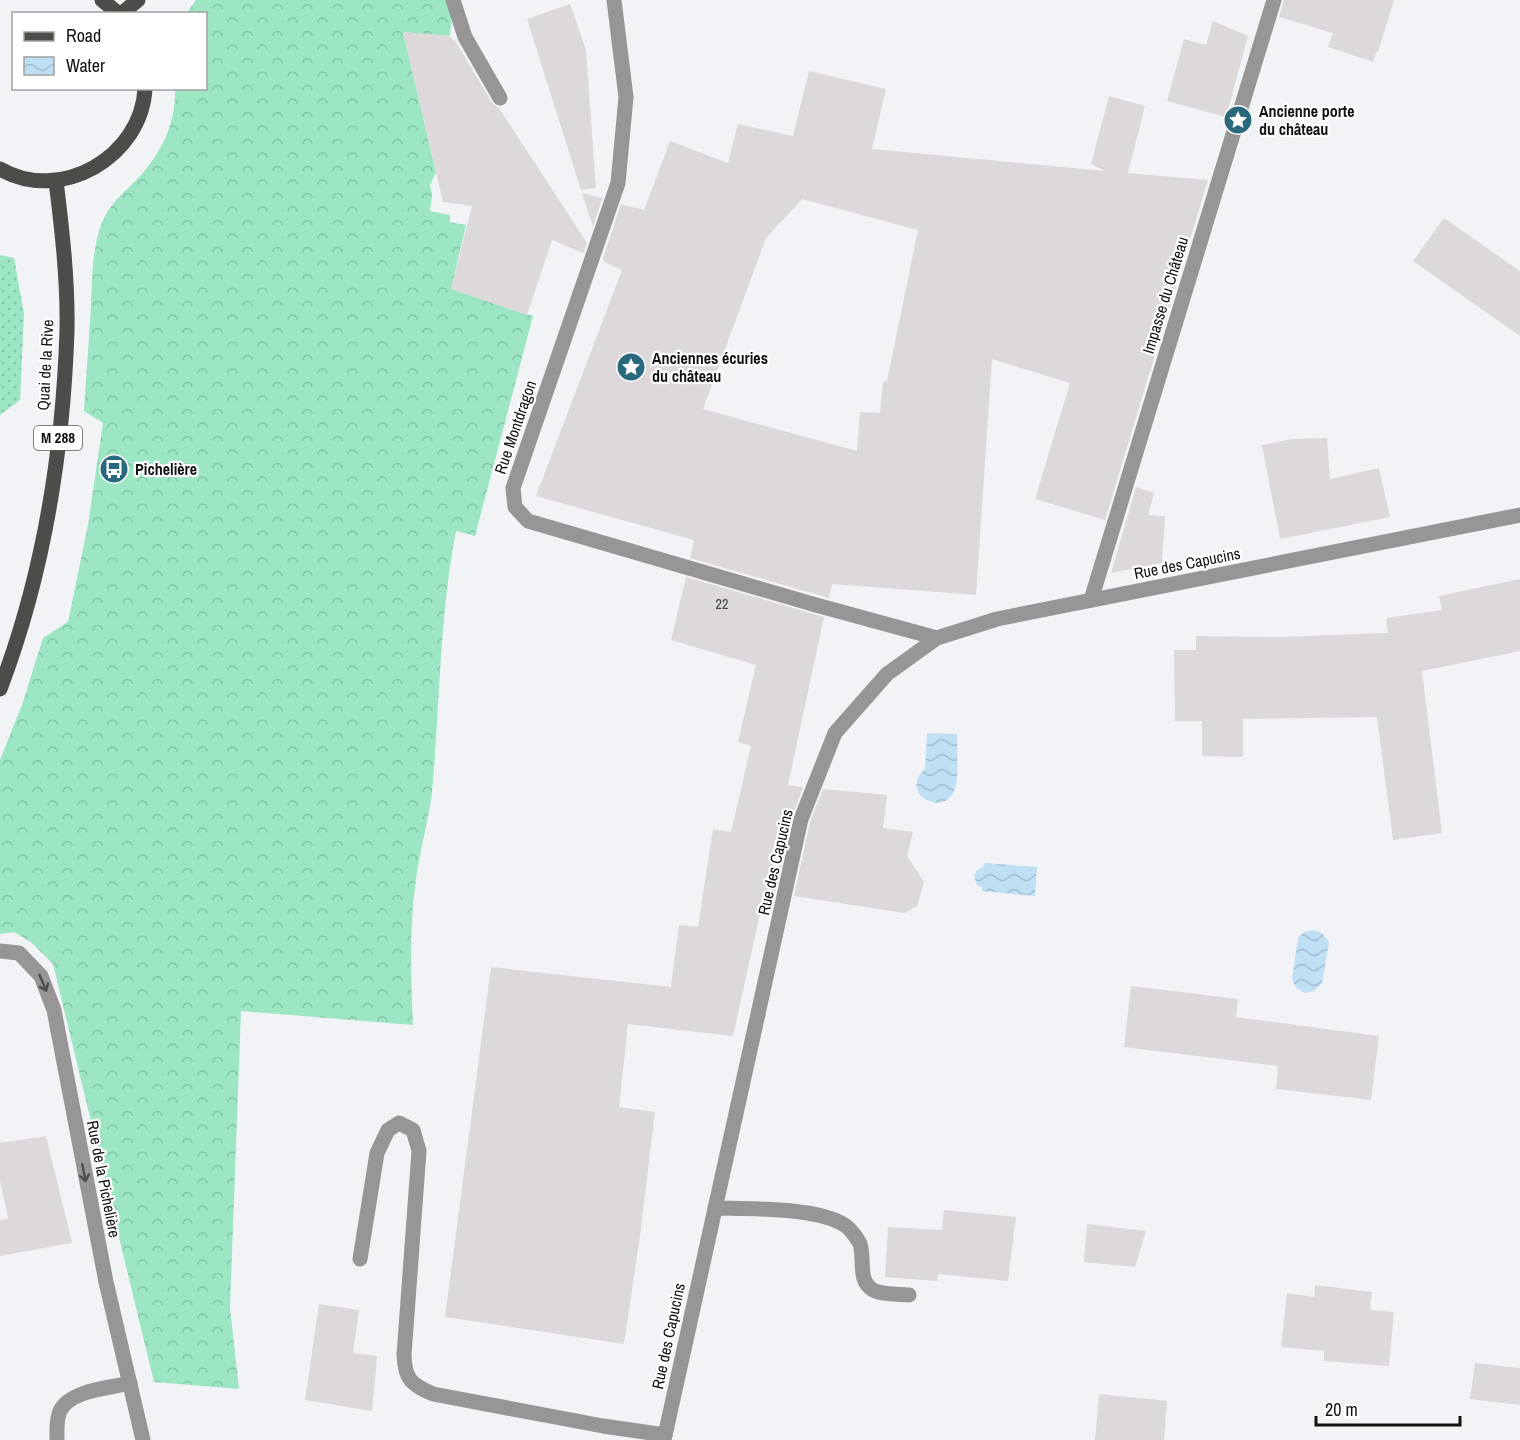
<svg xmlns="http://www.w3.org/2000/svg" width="1520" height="1440" font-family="'Archivo Narrow',sans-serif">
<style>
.grass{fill:url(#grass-dots)}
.forest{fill:url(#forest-crowns)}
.water{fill:url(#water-waves)}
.building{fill:#ddd8da;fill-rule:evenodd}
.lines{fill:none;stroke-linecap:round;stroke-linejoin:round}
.service{stroke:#979695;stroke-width:15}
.minor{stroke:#979695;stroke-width:15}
.primary{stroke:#4d4c49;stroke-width:15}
.oneway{stroke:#4d4d4e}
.labels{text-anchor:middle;stroke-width:4.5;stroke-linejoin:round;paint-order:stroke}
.number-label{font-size:14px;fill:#444445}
.shield{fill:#fff;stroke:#58595a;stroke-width:1.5}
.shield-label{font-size:15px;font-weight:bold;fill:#111213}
.poi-label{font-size:16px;font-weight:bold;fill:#111213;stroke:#fff;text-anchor:start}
.street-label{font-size:16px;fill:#111213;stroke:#fff}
</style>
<defs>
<pattern id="grass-dots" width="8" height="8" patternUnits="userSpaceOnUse" patternTransform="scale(1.5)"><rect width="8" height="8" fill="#9ce6c4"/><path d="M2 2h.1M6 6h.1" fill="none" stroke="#85c4a8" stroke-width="1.8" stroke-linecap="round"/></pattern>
<pattern id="forest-crowns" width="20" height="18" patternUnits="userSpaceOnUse" patternTransform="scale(1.5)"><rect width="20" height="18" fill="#9ce6c4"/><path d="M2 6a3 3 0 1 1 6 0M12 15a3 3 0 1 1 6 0" fill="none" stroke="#85c4a8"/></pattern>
<pattern id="water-waves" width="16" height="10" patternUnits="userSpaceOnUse" patternTransform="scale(1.5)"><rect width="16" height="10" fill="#bfdff4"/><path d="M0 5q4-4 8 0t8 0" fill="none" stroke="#a3bed0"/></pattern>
</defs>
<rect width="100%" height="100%" fill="#f1f3f7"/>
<path class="grass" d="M0,255l14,3 10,56 -4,86 -20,15z"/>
<path class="forest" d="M196,0h257l-3,36 -47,-4 33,140 -6,13 2,9 -2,17 20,4v7l16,3 -15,64 82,27 -58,220 -19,-5c-16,82 -16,166 -23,250 -2,33 -13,65 -17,98 -7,49 -5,97 -3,146l-172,-14 -11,297 9,81 -85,-7 -101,-418 -22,-22 -17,-10 -14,2v-174l22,-55 21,-67 25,-16 20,-97 15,-102 -19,-12c2,-35 5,-70 7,-105 1,-28 1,-60 12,-86 9,-19 24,-30 38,-45 22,-25 35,-53 34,-86l31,-1v-74l-19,-1z"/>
<g class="water">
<path d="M927,733l30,1c0,13 2,47 -3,57 -11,27 -56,2 -29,-22z"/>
<path d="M985,863l52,4 -2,29 -53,-5v-4l-5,-2 -3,-9 2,-5 8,-5z"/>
<path d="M1313,930l9,3 7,9 -7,41 -8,8 -9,2 -9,-5 -4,-9 6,-41 6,-6z"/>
</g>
<g class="building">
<path d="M1284,0h110l-16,52 -1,-1 -4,11 -45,-15 5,-14 -54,-16z"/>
<path d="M570,4l16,46 10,138 -15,2 -54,-171z"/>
<path d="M1213,21l35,15 -22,81 -59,-16 17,-62 22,6z"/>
<path d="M403,32l47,4 6,6 36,61 7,5 88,135 -4,10 -31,-13 -25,75 -76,-26 21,-83 -29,-4z"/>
<path d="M809,71l77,18 -14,60 233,22 -14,-7 18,-68 36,10 -17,67 80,7 -103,340 -70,-21 35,-116 -78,-24 -16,236 -144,-11 -3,14 -139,-40 4,-18 -158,-44 86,-226 -18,-8 -1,-4 18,-54 23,6 26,-69 58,22 10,-39 55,12zM802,199l116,31 -31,151h-4l-3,32 -20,-1 -3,39 -154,-42 63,-171z"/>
<path d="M582,193l20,5 -9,29z"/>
<path d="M1444,218l76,53v65l-107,-75z"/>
<path d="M1327,438l3,41 49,-11 11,49 -110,22 -18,-94 30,-6z"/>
<path d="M1136,487l18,6 -6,22 17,1 -3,47 -51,10z"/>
<path d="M686,577l138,40 -36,168 15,2 -11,30 -17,76 -10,-2 -32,145 -105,-12 -9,83 36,5 -15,124 -16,108 -179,-27 46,-350 180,20 8,-62 19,2 15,-98 18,3 20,-86 -13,-4 18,-77 -85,-25z"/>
<path d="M1520,579v72l-98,20 20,162 -49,7 -16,-123 -134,2v38l-41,-1v-35h-27l-1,-71h22v-14l85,1 107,-4 -2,-15 56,-8 -3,-14z"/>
<path d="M823,789l64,6 -4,33 30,4 -6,24 17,26 -7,24 -13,7 -110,-17 16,-74z"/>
<path d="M1131,986l107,13 -2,18 143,19 -8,64 -95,-11 2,-23 -154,-19z"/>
<path d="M46,1136l26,107 -72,13v-36l8,-2 -8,-37v-38z"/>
<path d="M944,1210l72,7 -8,64 -70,-7 -1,7 -52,-4 3,-50 54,3z"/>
<path d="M1087,1224l59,7 -11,36 -51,-5z"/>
<path d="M1315,1285l57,7 -2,18 24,2 -5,54 -65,-5v-10l-43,-4 6,-54 27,4z"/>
<path d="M319,1304l40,6 -6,43 24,3 -5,55 -67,-11z"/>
<path d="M1475,1363l45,5v37l-50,-6z"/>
<path d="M1099,1394l68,7 -3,39h-69z"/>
</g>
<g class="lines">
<g class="service">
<path d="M453,0l12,37 35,61"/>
<path d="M1091,600l183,-600"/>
<path d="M715,1208c33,1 105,-1 131,18 4,3 12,13 14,18 5,14 -3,37 13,46 9,5 26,4 36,5"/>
<path d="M360,1259l17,-106 11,-23 11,-7 14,7 6,21 -15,204c1,25 7,29 29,39l170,32 62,9"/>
<path d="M57,1440c0,-9 -1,-21 3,-29 10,-21 50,-23 70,-28"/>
</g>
<g class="minor">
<path d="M614,0l12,97 -8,86 -105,305 2,19 13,14 288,84 121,33"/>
<path d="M0,951l19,2 22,23 13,34 52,272 37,158"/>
<path d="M664,1440l137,-621 34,-86 52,-59 50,-36 60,-19 523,-104"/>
</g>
<g class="primary">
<path d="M102,0l17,14"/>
<path d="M121,14l17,-14"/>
<path d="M0,169c60,35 142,-12 145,-81"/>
<path d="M0,689c43,-113 63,-238 67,-358 1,-50 -5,-101 -11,-150"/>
</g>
</g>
<defs><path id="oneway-shaft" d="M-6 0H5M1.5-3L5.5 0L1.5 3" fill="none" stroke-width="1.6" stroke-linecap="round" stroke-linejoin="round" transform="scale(1.5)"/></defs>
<g class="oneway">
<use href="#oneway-shaft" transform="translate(43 983) rotate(67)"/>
<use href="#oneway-shaft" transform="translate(84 1173) rotate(79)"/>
</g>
<defs>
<g id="sight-disc" transform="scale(1.5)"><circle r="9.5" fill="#2a687e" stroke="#fff"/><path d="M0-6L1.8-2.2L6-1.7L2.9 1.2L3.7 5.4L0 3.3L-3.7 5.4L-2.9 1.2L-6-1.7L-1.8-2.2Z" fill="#fff"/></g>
<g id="bus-disc" transform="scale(1.5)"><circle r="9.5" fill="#2a687e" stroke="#fff"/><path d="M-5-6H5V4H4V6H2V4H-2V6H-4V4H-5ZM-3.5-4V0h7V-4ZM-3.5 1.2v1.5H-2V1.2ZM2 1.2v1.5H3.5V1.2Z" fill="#fff"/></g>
</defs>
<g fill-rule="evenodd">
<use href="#sight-disc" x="1238" y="120"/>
<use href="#sight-disc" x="631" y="367"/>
<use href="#bus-disc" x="114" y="469"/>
</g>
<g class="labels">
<g class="number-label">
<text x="722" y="609">22</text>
</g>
<rect class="shield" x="34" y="426" width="48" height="24" rx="4.5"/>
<g class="shield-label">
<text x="58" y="443">M 288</text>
</g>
<g class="poi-label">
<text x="1259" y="117">Ancienne porte<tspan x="1259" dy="18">du château</tspan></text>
<text x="652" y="364">Anciennes écuries<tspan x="652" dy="18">du château</tspan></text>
<text x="135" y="475">Pichelière</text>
</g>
<g class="street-label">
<text transform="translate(1165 295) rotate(-73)" y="6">Impasse du Château</text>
<text transform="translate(45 365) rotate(-87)" y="6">Quai de la Rive</text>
<text transform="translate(515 427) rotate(-71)" y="6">Rue Montdragon</text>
<text transform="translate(1187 563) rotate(-11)" y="6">Rue des Capucins</text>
<text transform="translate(775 862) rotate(-77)" y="6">Rue des Capucins</text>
<text transform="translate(104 1179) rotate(79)" y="6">Rue de la Pichelière</text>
<text transform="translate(668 1336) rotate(-78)" y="6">Rue des Capucins</text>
</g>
</g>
<rect x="12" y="12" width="195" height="78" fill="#ffffff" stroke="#a0a0a1" stroke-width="1.5"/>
<rect x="24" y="32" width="30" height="9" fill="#4d4c49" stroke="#a0a0a1" stroke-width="1.5"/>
<text x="66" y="42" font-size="18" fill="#111213">Road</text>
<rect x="24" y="57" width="30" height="18" fill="url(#water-waves)" stroke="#a0a0a1" stroke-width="1.5"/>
<text x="66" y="72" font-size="18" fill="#111213">Water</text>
<path d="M1316 1416v9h144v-9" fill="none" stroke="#111213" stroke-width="3"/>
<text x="1325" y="1416" font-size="18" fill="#111213" stroke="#ffffff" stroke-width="4.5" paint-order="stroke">20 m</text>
</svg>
